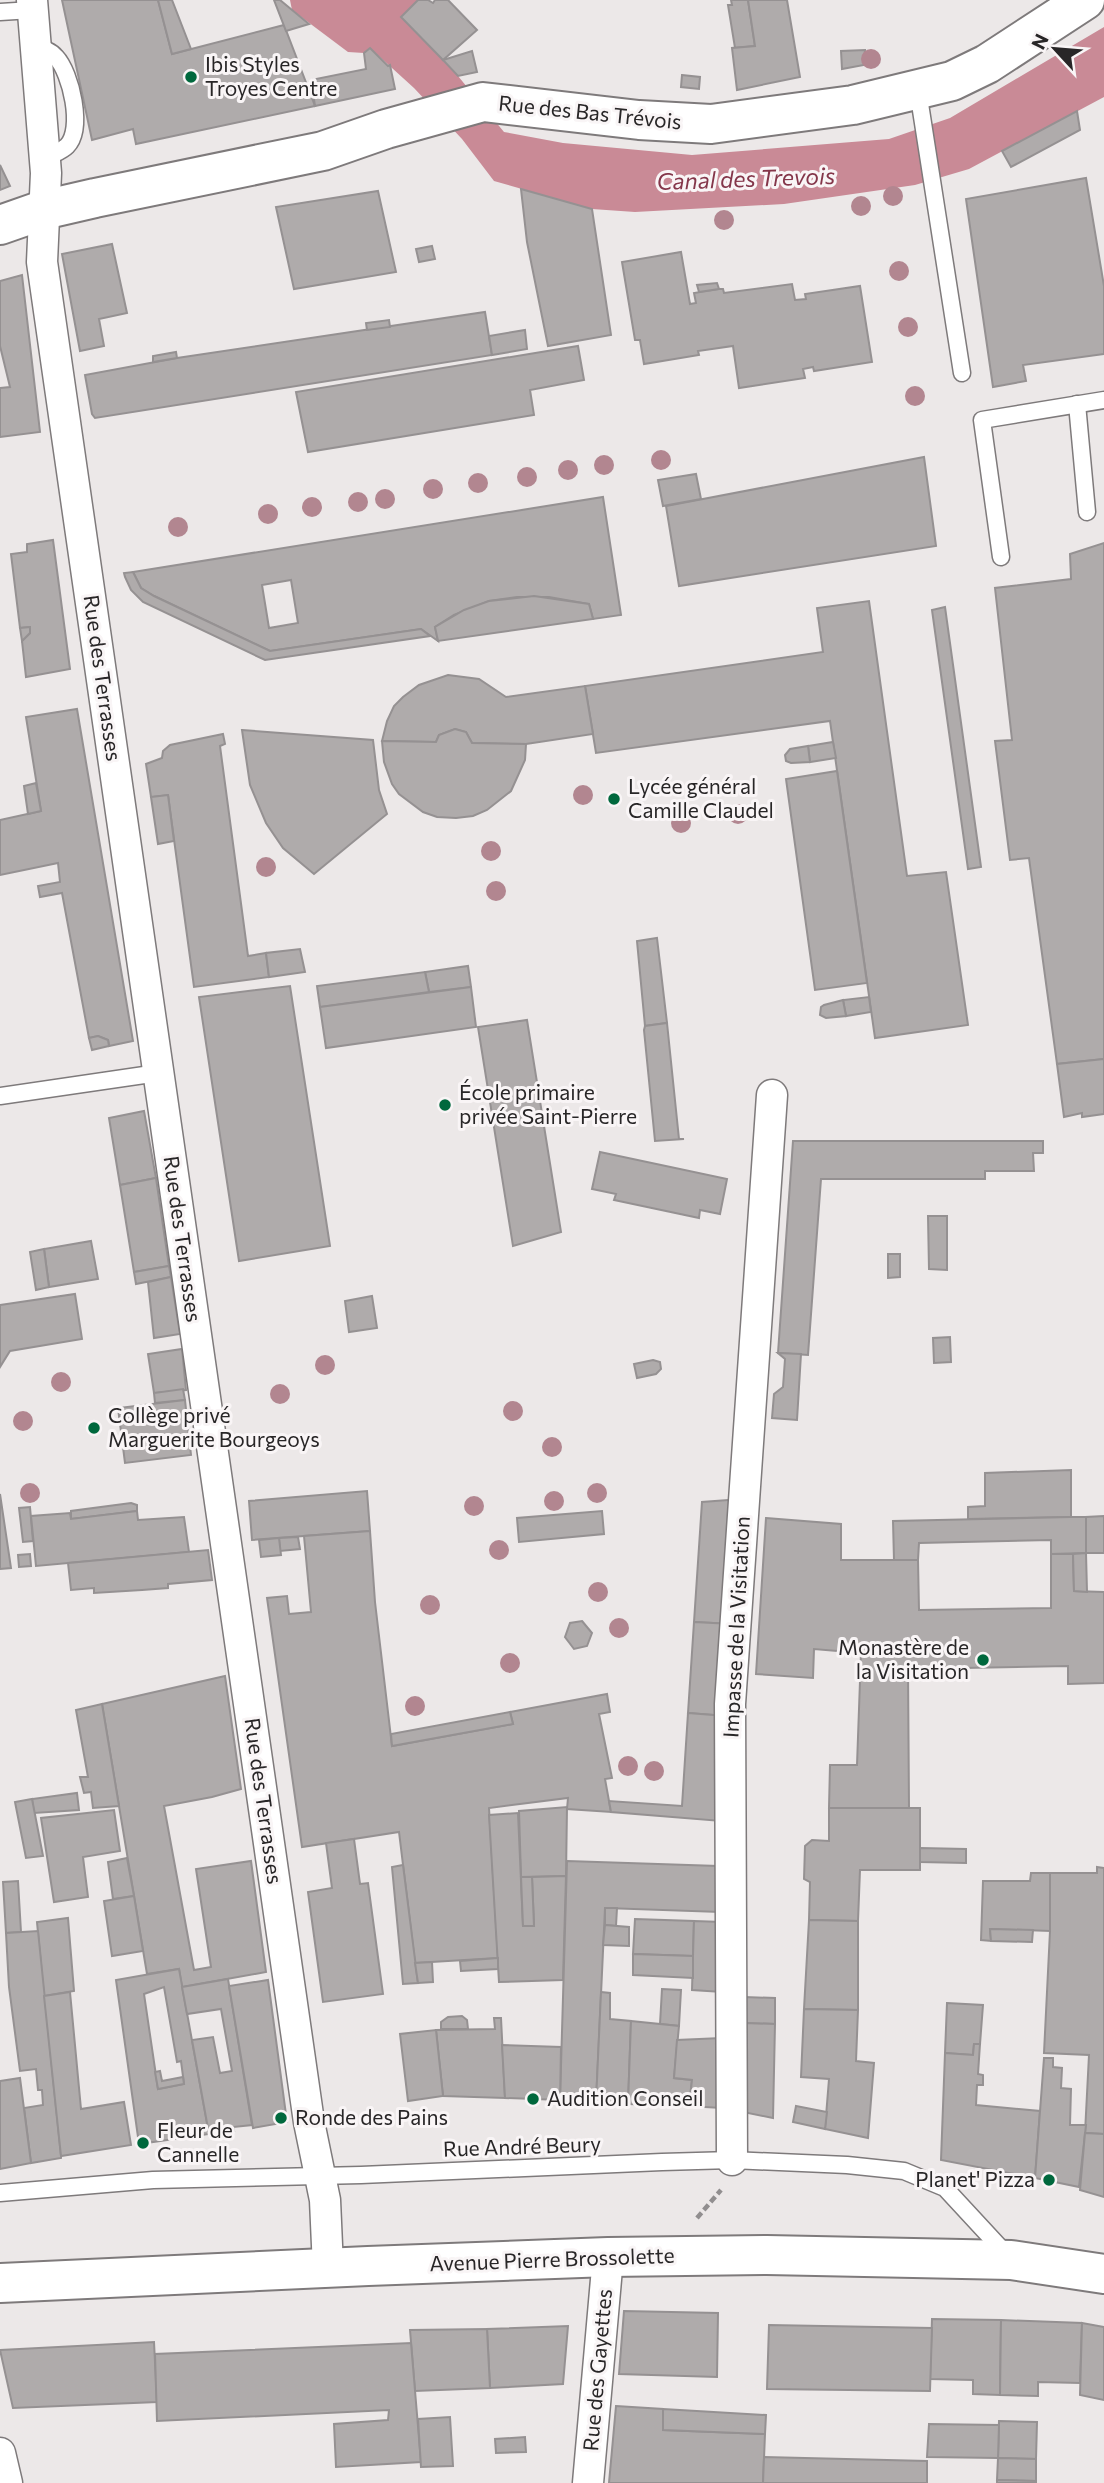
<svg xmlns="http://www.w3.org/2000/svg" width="1104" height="2483" font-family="Commissioner,sans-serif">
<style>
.water{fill:#c98a96}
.building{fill:#afabab;stroke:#959192;stroke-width:2;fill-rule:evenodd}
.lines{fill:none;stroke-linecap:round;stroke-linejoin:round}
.lane-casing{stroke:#7e7a7b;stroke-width:19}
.street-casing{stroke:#7e7a7b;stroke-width:33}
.secondary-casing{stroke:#7e7a7b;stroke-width:42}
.path{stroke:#918e8f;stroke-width:4.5;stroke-dasharray:7 3.5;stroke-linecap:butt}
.lane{stroke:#fff;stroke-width:16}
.street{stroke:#fff;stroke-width:30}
.secondary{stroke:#fff;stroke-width:38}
.tree{fill:#b28690}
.poi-dot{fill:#00683d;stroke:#f9f5f6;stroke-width:2.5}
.labels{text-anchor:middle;stroke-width:6;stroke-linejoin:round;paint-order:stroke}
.poi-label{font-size:21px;fill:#282627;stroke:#f9f5f6;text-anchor:start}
.street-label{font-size:21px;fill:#282627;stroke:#f9f5f6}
.water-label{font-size:23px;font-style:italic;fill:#84364a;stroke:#f9f5f6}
</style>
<rect width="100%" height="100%" fill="#ece8e8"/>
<path class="water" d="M290,0h128l-17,17 57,59 46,56 59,11 129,12 197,-16 61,-21 154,-91v70l-135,72 -54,16 -131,19 -149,8 -43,-3 -98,-28 -32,-42 -48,-51 -44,-40 -6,5 -16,-1 -56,-42z"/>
<g class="building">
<path d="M62,0h96l14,54 112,-29 31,81 -179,38 -3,-15 -41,11z"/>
<path d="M158,0h14l19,49 -19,5z"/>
<path d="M274,0h6l29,24 -23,7z"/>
<path d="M418,0h10l5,3 2,-3h13l29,30 -34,30 -42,-43z"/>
<path d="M731,0h17l7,46 -20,2 -7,-43h4z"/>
<path d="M748,0h39l13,77 -63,13 -5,-42 23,-2z"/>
<path d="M370,48l18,18 2,-1 5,24 -80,17 -4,-26 55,-11 -2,-16z"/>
<path d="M865,50l-1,15 -22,4 -1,-18z"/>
<path d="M472,51l5,21 -19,4 -15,-16z"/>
<path d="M682,75l18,2 -1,12 -18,-2z"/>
<path d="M1077,111l3,19 -69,37 -9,-16z"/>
<path d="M0,165l10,21 -10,4z"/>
<path d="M1086,178l18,108v68l-81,11 3,16 -33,6 -27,-188z"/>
<path d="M521,189l71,20 19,126 -63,11 -21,-104z"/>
<path d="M378,191l18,81 -102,17 -18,-82z"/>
<path d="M112,244l15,69 -28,6 5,27 -24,5 -18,-97z"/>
<path d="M432,246l3,13 -16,3 -3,-13z"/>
<path d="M681,252l9,52 6,-1 -2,-10 25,-4h4l1,4 68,-9 3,16 11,-1 -1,-5 55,-8 12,76 -58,9 -1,-4 -10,2 2,9 -66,10 -6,-42 -35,5 1,4 -55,9 -4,-24h-5l-13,-78z"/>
<path d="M22,275l18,157 -40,5v-49l10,-1 -10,-41v-65z"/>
<path d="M717,283l2,6 -20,3 -2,-7z"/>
<path d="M485,312l7,43 -397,63 -3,-4 -7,-39 92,-17z"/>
<path d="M389,320l1,7 -23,3 -1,-7z"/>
<path d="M525,330l2,19 -35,6 -3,-19z"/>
<path d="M578,346l6,34 -54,10 4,25 -226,37 -12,-60z"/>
<path d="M176,352l1,6 -24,4v-6z"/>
<path d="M924,457l12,89 -257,40 -13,-80z"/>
<path d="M696,474l5,25 -38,7 -5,-26z"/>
<path d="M603,497l18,118 -28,4 -4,-15 -40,-7h-32l-28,4 -35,14 -19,12 3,14 -17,-12 -151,22 -116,-55 -13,-8 -8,-16zM291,580l7,43 -29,5 -7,-43z"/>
<path d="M53,540l17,129 -44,8 -4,-36 8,-8v-6l-10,1 -9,-74 16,-2v-8z"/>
<path d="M1104,543v516l-47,5 -28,-206 -19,2 -15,-119 17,-1 -17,-152 76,-9 -1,-25z"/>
<path d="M133,572l8,16 13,8 116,55 151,-22 9,7 -165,24 -122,-58 -12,-12 -6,-13 -1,-4z"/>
<path d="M534,596l55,8 4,15 -155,22 -3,-14 29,-17 25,-9z"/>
<path d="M869,601l38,275 39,-4 22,153 -93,13 -45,-317 -234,32 -11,-67 238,-34 -6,-44z"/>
<path d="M945,607l36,260 -13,2 -36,-259z"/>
<path d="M30,627v6l-8,8 -2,-13z"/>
<path d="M448,675l31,4 27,18 79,-11 8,48 -67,10 -54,-1 -6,-11 -11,-3 -16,6 -3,7 -54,-1 5,-20 7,-15 9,-9 16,-12z"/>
<path d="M77,709l56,332 -24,5 -1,-6 -10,-4 -9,2 -27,-145 -22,4 -2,-11 22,-4 -2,-19 -58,12v-55l41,-9 -15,-94z"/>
<path d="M455,729l11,3 6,11 54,1 -1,16 -14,31 -24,19 -14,6 -17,2 -19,-1 -14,-5 -24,-18 -7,-10 -8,-22 -2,-21 54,1 3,-7z"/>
<path d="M242,730l131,10 6,50 8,24 -73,60 -31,-26 -17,-25 -16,-38z"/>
<path d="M223,734l2,10 -5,2 28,210 18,-3 3,24 -75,10 -26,-192 -17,2 -5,-33 16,-6 1,-7 7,-6z"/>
<path d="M833,742l3,16 -26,4 -2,-16z"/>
<path d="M808,746l2,16 -19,1 -5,-2 -1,-6 5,-6z"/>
<path d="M837,771l30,212 -52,7 -29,-211z"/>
<path d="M36,783l5,28 -13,3 -4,-28z"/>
<path d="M168,795l6,46 -16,3 -7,-47z"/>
<path d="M657,938l10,85 -22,3 -8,-85z"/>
<path d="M300,949l5,23 -36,5 -3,-24z"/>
<path d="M468,966l3,21 -42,5 -4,-20z"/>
<path d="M425,972l4,20 -109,15 -3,-21z"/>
<path d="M290,986l40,260 -91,15 -40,-264z"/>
<path d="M471,987l5,40 -150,21 -6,-41z"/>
<path d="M869,997l2,15 -25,4 -3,-16z"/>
<path d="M843,1000l3,16 -20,2 -6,-3 1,-8 3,-2z"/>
<path d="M527,1020l34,212 -48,14 -35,-219z"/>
<path d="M667,1023l12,116h5l-29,2 -11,-111 1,-4z"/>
<path d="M98,1036l10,4 1,6 -17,4 -3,-12z"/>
<path d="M1104,1059v55l-22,3v-4l-18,4 -7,-53z"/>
<path d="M144,1111l12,67 -36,7 -11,-67z"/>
<path d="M793,1141h250v12h-10l1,18h-49v8h-164l-13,176 -30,-2z"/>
<path d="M600,1152l127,27 -7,35 -20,-4 -1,8 -85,-18 2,-6 -24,-5z"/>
<path d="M156,1178l13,88 -35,6 -14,-87z"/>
<path d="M928,1216h19v54l-18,-1z"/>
<path d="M91,1241l7,38 -49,8 -5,-38z"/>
<path d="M44,1249l5,38 -13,3 -6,-38z"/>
<path d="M888,1254h12v23l-12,1z"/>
<path d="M169,1266l2,11 -35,7 -2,-12z"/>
<path d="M171,1277l9,57 -26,4 -6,-56z"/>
<path d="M75,1294l7,45 -72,12 -10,16v-62z"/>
<path d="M372,1296l5,32 -28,4 -4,-31z"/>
<path d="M950,1337l1,25 -17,1 -1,-25z"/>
<path d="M182,1349l4,41 -32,3 -6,-39z"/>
<path d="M778,1353l23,1 -4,66 -25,-2 2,-24 9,-7 2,-28z"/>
<path d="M653,1360l7,2 1,7 -5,5 -19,4 -3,-14z"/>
<path d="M183,1389l2,11 -30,3 -1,-10z"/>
<path d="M185,1400l6,55 -66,8 -7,-55z"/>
<path d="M1071,1470v47l-103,2v-12l17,-1v-33z"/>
<path d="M367,1491l3,40 -118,9 -3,-39z"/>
<path d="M0,1494l11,74 -11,1z"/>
<path d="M741,1499l-9,125 -38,-2 8,-120z"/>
<path d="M131,1503l6,2v6l-66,8v-8z"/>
<path d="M30,1507l3,34 -10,1 -4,-34z"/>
<path d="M137,1511l1,9 46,-3 5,35 -153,14 -5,-50 39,-3 1,6z"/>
<path d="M602,1511l2,23 -85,8 -2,-24z"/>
<path d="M1104,1516v37h-18v-36z"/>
<path d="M1071,1517h15v36l-35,1v-14l-132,3 -1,17h-24l-1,-39z"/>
<path d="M766,1518l75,6v36h77l1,50 132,-2v-54h22l1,37 30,1v91l-36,1v-18l-160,3 1,139h-80l1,-43h27l4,-112 -47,-4 -1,29 -57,-4z"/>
<path d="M370,1531l5,71 17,144 121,-22 -3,-12 97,-18 3,18 -11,2 13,64 -7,1 6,33 -44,-3 1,-11 -79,10 9,150 -83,5 -16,-131 -97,15 -35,-249 20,-2 2,18 22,-2 -7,-76z"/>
<path d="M298,1537l2,12 -20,2 -1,-13z"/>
<path d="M279,1538l2,17 -20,2 -2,-17z"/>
<path d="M208,1550l4,30 -44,4v4l-26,2 -48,3v-5l-23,2 -3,-27z"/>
<path d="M1086,1553l1,39 -13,-1 -1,-37z"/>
<path d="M30,1554l1,12 -12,1 -1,-12z"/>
<path d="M582,1621l10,12 -5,13 -13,3 -9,-12 5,-14z"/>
<path d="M694,1622l38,2 -6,92 -38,-3z"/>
<path d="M225,1676l16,113 -29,8 -48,9 30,164 17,-3 -15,-98 55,-8 15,111 -84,15 -3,-18 -32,5 -45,-270z"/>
<path d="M102,1704l17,102 -26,2 -2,-16 -7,1 -4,-16h8l-12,-67z"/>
<path d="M510,1712l3,12 -121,22 -1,-12z"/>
<path d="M688,1713l38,3 -5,105 -110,-9 -2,-11 73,5z"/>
<path d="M77,1793l2,17 -45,3 -2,-14z"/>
<path d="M32,1799l11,57 -17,2 -11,-56z"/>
<path d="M567,1807l-1,69 -45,1 -2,-66z"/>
<path d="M829,1808h91v62h-60l-2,51 -49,-1 1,-38 -6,-3 1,-33 7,-6 17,1z"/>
<path d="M114,1810l6,41 -37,6 5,40 -34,5 -13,-84z"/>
<path d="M518,1813l5,113h11l-2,-49 34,-1 -3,104 -64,2 -10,-167z"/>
<path d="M354,1839l6,45 8,-1 15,111 -60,8 -15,-110 24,-4 -6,-45z"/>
<path d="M920,1848l46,1v14l-46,-1z"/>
<path d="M127,1858l7,38 -21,3 -5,-37z"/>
<path d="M567,1861l151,5 2,46 -115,-4 -9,194 -36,-2z"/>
<path d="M403,1865l15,118 -15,1 -11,-117z"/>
<path d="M1097,1867l7,1v266l-19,-1 4,-78 -45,-2 6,-122v-58h47z"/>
<path d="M1031,1873h19v58l-60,-2 1,12 -10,-1 2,-59h47z"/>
<path d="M521,1877h11l2,49h-11z"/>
<path d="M18,1881l3,51 -15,1 -3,-51z"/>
<path d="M134,1896l9,55 -31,5 -8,-55z"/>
<path d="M605,1908h12l-1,18 -11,-1z"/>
<path d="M68,1918l6,73 -30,5 -7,-74z"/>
<path d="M635,1919l59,2 -1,35 -60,-2z"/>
<path d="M809,1920l49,1v89l-54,-1z"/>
<path d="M694,1921l28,1v70l-30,-2z"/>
<path d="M605,1925l24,2v19l-26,-1z"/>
<path d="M990,1929l43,1 -1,12 -41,-1z"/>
<path d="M38,1931l23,225v2l-30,5 -7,-55 19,-3 -1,-15h-4l-2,-21 -16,2 -11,-84 -3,-54z"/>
<path d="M633,1954l60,2v22l-60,-3z"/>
<path d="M498,1958v11l-37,2 -1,-10z"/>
<path d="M432,1962l1,20 -15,1 -3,-20z"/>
<path d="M179,1969l30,165 -70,10 -23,-164zM164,1987l13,75 4,-1 3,23 -26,5 -14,-95z"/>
<path d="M228,1979l24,146 -19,2 1,4 -25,3 -17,-94 21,-3 7,36 12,-2 -11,-62 -34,5 -5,-27z"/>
<path d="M268,1980l19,142 -34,6 -24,-142z"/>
<path d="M662,1989l19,1 -2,36 -19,-2z"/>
<path d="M70,1992l11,117 43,-7 7,43 -70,11 -17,-160z"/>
<path d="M601,1992l9,1v26l21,2 -3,83 -32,-2z"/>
<path d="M744,1997l31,1v26l-31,-1z"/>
<path d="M947,2003l36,2 -3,39h-6l-1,11 -28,-2z"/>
<path d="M804,2009l54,1 -2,51 18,2 -6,75 -43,-9 4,-50 -28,-2z"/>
<path d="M462,2016l5,4 1,9h-27v-7l7,-5z"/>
<path d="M494,2018h7l4,80 -62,-2 -7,-66 59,-1z"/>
<path d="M631,2021l48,5 -5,52 18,2 -3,26 -61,-2z"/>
<path d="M744,2023l31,1 -2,94 -30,-6z"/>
<path d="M436,2030l7,66 -35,5 -8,-67z"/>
<path d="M721,2038v70l-32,-2 3,-26 -18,-2 3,-38z"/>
<path d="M974,2044h6l-2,30 5,1v10h-6l-1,20 64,6 -5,67 -94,-18 4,-107 28,2z"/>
<path d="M502,2045l59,2 -1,53 -55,-2z"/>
<path d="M1044,2058h9v9l9,1 -1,20 10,1 -1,36h16l-7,62 -44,-9z"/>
<path d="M160,2071l2,10 21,-4 1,7 -26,5 -3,-17z"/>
<path d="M20,2078l11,85 -31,6v-88z"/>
<path d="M796,2106l31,6 -2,17 -32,-7z"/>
<path d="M1085,2133l19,1v63l-24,-7z"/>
<path d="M624,2311l94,2 -1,64 -98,-3z"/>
<path d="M932,2319l69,1 -1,75 -27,-1v-14l-43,-1z"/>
<path d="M1001,2320l81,3 -2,60 -42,-1v14l-38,-1z"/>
<path d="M1082,2323l22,4v73l-24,-5z"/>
<path d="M769,2325l163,3 -2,63 -163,-2z"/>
<path d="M568,2326l-5,58 -73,4 -3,-59z"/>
<path d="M487,2329l3,59 -75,3 -5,-61z"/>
<path d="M154,2342l3,60 -144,6 -13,-58z"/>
<path d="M411,2343l10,119 -85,5 -2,-43 54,-4 1,-10 -232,11 -2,-67z"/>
<path d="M616,2406l47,3v21l102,4 -2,49h-154z"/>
<path d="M663,2409l103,6 -1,19 -102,-4z"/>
<path d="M450,2417l3,49 -32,1 -3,-48z"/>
<path d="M999,2421l38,1 -1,37 -38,-1z"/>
<path d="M929,2424l70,1 -1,33 -71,-1z"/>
<path d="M525,2437l1,15 -30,1 -1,-14z"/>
<path d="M764,2457l163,4v22h-164z"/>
<path d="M998,2458l38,1v22l-39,-1z"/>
<path d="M997,2480l39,1v2h-39z"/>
</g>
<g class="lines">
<g class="lane-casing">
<g id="lane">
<path d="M0,12l32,-2"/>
<path d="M37,47c7,2 14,4 19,10 15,16 28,72 11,89 -6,6 -17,9 -24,14"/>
<path d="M918,91l44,282"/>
<path d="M1077,404l10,108"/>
<path d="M1001,557l-19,-137 122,-20"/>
<path d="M0,1096l158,-23"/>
<path d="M0,2193l153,-13 208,-5 301,-13 70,-2 115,5 57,6 41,17 62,67"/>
</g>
</g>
<g class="street-casing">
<g id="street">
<path d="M32,0l14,173 -4,89 267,1860 16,78 3,68"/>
<path d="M732,2160l-2,-456 42,-609"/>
<path d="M0,2453l7,30"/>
<path d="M588,2483l20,-226"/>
</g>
</g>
<g class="secondary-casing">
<g id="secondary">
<path d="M0,225l43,-15 52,-12 228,-47 63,-22 97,-27 156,18 72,4 142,-19 99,-24 35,-17 98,-64"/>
<path d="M0,2283l368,-17 240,-9 159,-2 244,5 93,14"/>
</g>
</g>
<path class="path" d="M697,2218l24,-28"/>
<use href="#lane" class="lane"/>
<use href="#street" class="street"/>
<use href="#secondary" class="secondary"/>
</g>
<g class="tree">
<circle cx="871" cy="59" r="10"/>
<circle cx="893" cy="196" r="10"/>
<circle cx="861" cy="206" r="10"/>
<circle cx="724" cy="220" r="10"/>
<circle cx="899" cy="271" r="10"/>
<circle cx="908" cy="327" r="10"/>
<circle cx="915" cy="396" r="10"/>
<circle cx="661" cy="460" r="10"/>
<circle cx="604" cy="465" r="10"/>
<circle cx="568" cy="470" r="10"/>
<circle cx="527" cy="477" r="10"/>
<circle cx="478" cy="483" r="10"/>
<circle cx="433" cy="489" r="10"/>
<circle cx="385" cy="499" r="10"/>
<circle cx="358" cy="502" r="10"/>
<circle cx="312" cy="507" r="10"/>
<circle cx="268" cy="514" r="10"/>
<circle cx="178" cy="527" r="10"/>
<circle cx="583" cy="795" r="10"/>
<circle cx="738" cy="814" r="10"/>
<circle cx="681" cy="823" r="10"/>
<circle cx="491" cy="851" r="10"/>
<circle cx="266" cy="867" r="10"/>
<circle cx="496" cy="891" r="10"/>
<circle cx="325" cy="1365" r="10"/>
<circle cx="61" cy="1382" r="10"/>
<circle cx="280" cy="1394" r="10"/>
<circle cx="513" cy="1411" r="10"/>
<circle cx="23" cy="1421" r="10"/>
<circle cx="552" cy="1447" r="10"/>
<circle cx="30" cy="1493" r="10"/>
<circle cx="597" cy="1493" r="10"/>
<circle cx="554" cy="1501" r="10"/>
<circle cx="474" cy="1506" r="10"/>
<circle cx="499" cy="1550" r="10"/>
<circle cx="598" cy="1592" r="10"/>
<circle cx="430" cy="1605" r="10"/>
<circle cx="619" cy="1628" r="10"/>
<circle cx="510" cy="1663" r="10"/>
<circle cx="415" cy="1706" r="10"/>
<circle cx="628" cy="1766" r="10"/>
<circle cx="654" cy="1771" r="10"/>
</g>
<g class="poi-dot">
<circle cx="191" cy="77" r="7"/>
<circle cx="614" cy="799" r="7"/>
<circle cx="445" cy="1105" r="7"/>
<circle cx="94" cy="1428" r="7"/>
<circle cx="983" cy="1660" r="7"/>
<circle cx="533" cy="2099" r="7"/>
<circle cx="281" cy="2118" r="7"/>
<circle cx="143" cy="2143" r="7"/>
<circle cx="1049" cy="2180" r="7"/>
</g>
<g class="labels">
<g class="poi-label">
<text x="205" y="72">Ibis Styles<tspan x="205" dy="24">Troyes Centre</tspan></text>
<text x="628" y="794">Lycée général<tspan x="628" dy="24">Camille Claudel</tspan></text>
<text x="459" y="1100">École primaire<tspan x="459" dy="24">privée Saint-Pierre</tspan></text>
<text x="108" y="1423">Collège privé<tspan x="108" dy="24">Marguerite Bourgeoys</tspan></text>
<text x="969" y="1655" text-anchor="end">Monastère de<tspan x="969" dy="24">la Visitation</tspan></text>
<text x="547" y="2106">Audition Conseil</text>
<text x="295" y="2125">Ronde des Pains</text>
<text x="157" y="2138">Fleur de<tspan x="157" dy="24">Cannelle</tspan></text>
<text x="1035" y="2187" text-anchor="end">Planet' Pizza</text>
</g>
<g class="street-label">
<text transform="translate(590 113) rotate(6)" y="7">Rue des Bas Trévois</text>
<text transform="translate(102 678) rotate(82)" y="7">Rue des Terrasses</text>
<text transform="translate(182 1239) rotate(82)" y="7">Rue des Terrasses</text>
<text transform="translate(737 1627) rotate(-87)" y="7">Impasse de la Visitation</text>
<text transform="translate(263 1801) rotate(82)" y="7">Rue des Terrasses</text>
<text transform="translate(522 2147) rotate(-2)" y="7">Rue André Beury</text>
<text transform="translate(552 2260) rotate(-2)" y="7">Avenue Pierre Brossolette</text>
<text transform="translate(598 2370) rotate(-85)" y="7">Rue des Gayettes</text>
</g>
<g class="water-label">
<text transform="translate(746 179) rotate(-2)" y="8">Canal des Trevois</text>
</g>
</g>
<g transform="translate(1055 49) rotate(296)" stroke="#f9f5f6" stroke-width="5" paint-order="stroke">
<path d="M0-5L12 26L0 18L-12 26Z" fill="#282627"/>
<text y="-10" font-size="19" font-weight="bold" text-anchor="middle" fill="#282627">N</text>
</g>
</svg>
